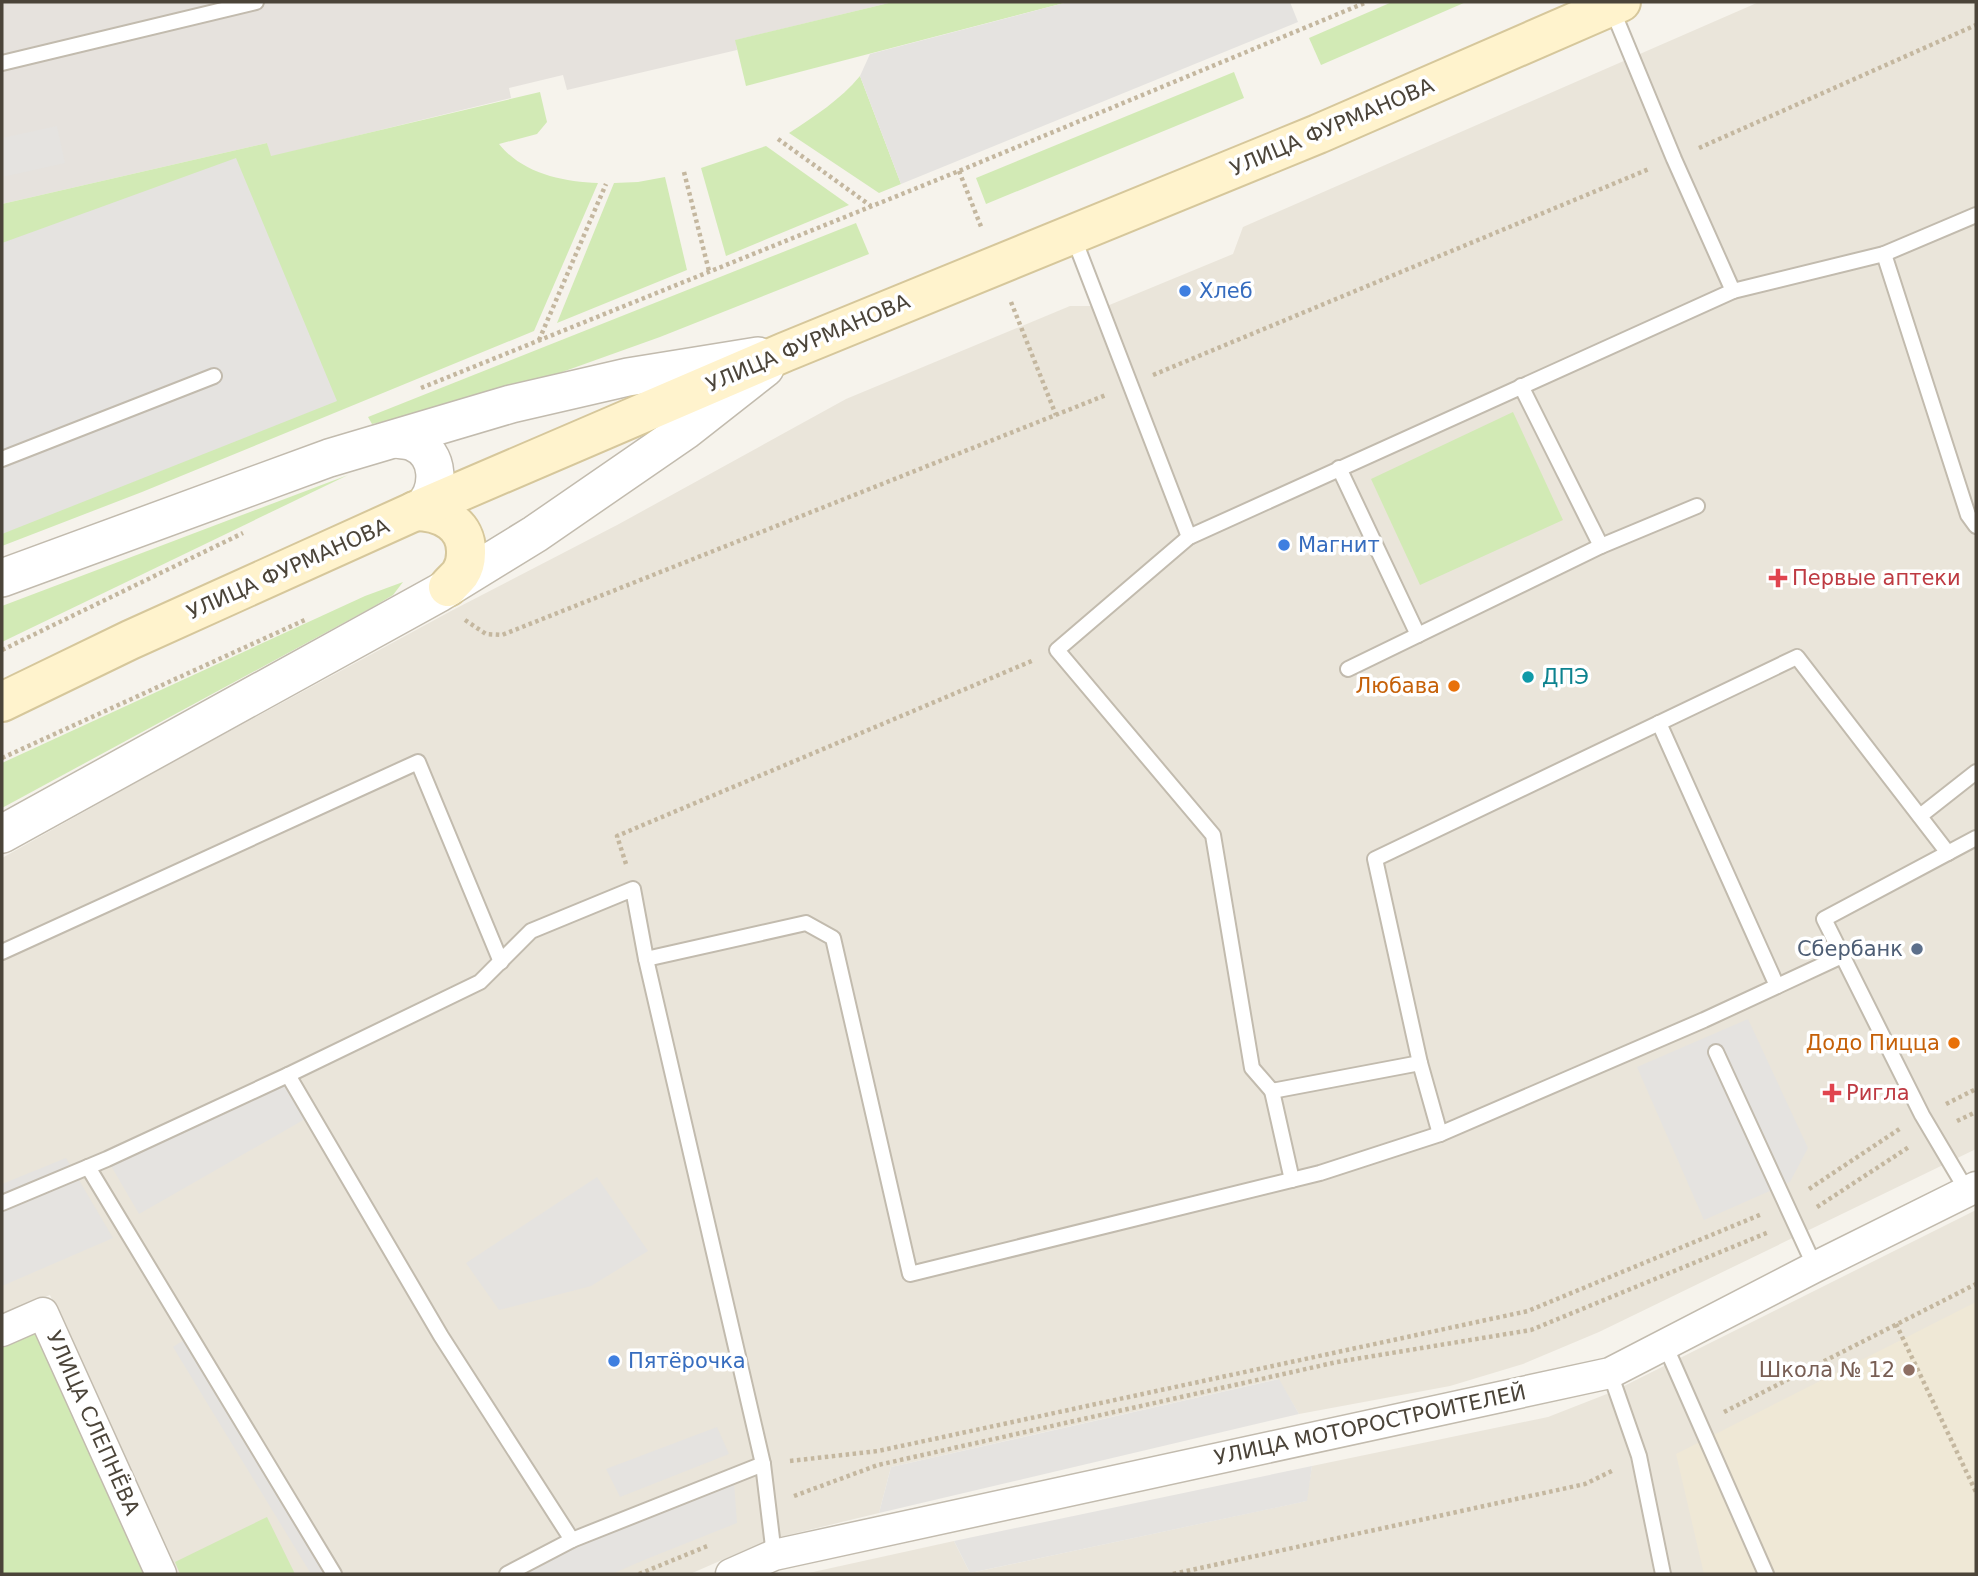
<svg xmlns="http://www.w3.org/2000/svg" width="1978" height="1576" font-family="'DejaVu Sans',sans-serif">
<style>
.residential{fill:#eae5da}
.industrial{fill:#e6e2dd}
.education{fill:#efe8d6}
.green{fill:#d2eab5}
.parking{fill:#e5e3e0}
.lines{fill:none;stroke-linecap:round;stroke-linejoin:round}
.service-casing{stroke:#c2bbae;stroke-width:18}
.minor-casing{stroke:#c2bbae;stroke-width:33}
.tertiary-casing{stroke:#c2bbae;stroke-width:40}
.secondary-casing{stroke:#d6c79b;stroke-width:42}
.path{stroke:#c4b79f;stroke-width:4.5;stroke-dasharray:3.5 3.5;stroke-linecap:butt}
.service{stroke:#fff;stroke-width:14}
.minor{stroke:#fff;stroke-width:30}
.tertiary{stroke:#fff;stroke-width:37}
.secondary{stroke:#fff3cd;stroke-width:38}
.shop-dot{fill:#3f7fe0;stroke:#fff;stroke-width:2.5}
.health-dot{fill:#e0444e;stroke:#fff;stroke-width:2.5}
.culture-dot{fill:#0f9aa8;stroke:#fff;stroke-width:2.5}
.food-dot{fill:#e8710a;stroke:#fff;stroke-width:2.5}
.service-dot{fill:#5c6f8a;stroke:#fff;stroke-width:2.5}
.education-dot{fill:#8d6e63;stroke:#fff;stroke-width:2.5}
.labels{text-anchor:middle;stroke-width:7;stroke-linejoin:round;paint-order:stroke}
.street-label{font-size:21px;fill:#4b4439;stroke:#fff}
.shop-label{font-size:21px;fill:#366cbe;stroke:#fff;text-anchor:start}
.health-label{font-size:21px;fill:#be3a42;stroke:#fff;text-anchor:start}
.culture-label{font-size:21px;fill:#0d838f;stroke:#fff;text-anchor:start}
.food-label{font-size:21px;fill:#c56008;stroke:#fff;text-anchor:end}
.service-label{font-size:21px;fill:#4e5e75;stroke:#fff;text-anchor:end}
.education-label{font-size:21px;fill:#785e54;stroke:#fff;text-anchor:end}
</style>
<rect width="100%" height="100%" fill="#f6f3ec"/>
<g class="residential">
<path d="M1759,2h217v1147l-377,183 -76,32 -73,22 -151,28 -21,-35 -387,88 -12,46 -99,24 -35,13 -55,24h-518l-122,-279 -48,20v-457l160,-90 289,-157 168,-87 227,-125 224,-93h37l126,-52 10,-27z"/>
<path d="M1976,1210v364h-1172l150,-33 16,32 336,-72 6,-35 236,-49 64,-25z"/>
</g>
<path class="industrial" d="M2,2h891l-157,38 1,10 -170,40 -4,-15 -54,13 2,10 -241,59 -3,-14 -265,61z"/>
<path class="education" d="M1976,1302v272h-272l-28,-120z"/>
<g class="green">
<path d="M893,2h175l-322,84 -11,-46z"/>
<path d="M1392,2h74l-145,63 -12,-27z"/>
<path d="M1234,72l10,26 -258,106 -10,-26z"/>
<path d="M860,76l41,108 -22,9 -90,-60c26,-17 51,-33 71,-57z"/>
<path d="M540,92l7,30 -10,12 -38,10c23,29 63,38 99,39l-64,148 -392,161 -140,54v-342l265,-61 4,13z"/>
<path d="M766,146l83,59 -123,51 -25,-88z"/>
<path d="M665,177l22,93 -130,53 57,-140 24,-1z"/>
<path d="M856,223l13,31 -209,83 -109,39 -100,32 -79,16 -4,-7z"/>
<path d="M1513,412l50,108 -143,65 -49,-106z"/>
<path d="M348,475l-346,167v-36z"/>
<path d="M403,582l-10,13 -22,13 -369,200v-45l363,-167z"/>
<path d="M38,1332l107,242h-143v-228z"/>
<path d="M267,1517l28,57h-115l-5,-12z"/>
</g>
<g class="parking">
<path d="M1068,2h222l8,20 -397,162 -41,-108 10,-22z"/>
<path d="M57,126l8,37 -63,14v-39z"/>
<path d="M236,158l101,243 -335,133v-291z"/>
<path d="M1748,1019l60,129 -18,34 -86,38 -67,-153z"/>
<path d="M288,1075l24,40 -173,99 -32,-55z"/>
<path d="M66,1158l47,80 -111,48v-102z"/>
<path d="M597,1177l51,74 -57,35 -92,24 -33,-47z"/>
<path d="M190,1336l144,238h-23l-138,-227z"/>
<path d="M1279,1379l20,35 -420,99 12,-46z"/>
<path d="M717,1427l12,27 -109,43 -14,-28z"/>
<path d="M1312,1466l-5,35 -337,72 -16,-32z"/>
<path d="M734,1482l3,41 -93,37 -32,14h-90l-6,-5z"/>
</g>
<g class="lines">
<g class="service-casing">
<g id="service">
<path d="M1612,9l62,150 59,132"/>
<path d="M2,63l254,-61"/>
<path d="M1073,236l116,301"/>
<path d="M1884,254l84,261 8,11"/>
<path d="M1521,386l80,160"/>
<path d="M2,459l212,-83"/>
<path d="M1339,468l79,167"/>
<path d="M1348,669l253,-123 96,-40"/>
<path d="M1659,723l118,263"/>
<path d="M1920,816l56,-44"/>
<path d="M2,952l416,-190 83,200"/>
<path d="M646,959l160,-36 27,15 77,336 410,-101 120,-39 264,-114 138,-64"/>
<path d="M1716,1052l99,215"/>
<path d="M1420,1063l-148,28 -20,-23 -39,-233 -156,-185 132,-113 544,-246 151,-37 92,-39"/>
<path d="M288,1075l153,261 131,204"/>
<path d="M1272,1091l20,89"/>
<path d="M1440,1134l-20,-71 -45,-204 422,-202 151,196"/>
<path d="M88,1167l246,407"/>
<path d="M1967,1191l-45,-76 -98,-196 152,-81"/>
<path d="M2,1203l105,-44 181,-84 192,-93 51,-51 102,-42 13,70 117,505 11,91"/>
<path d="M1665,1345l101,229"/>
<path d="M1610,1373l29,83 24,118"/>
<path d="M507,1574l65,-34 191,-76"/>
</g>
</g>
<g class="minor-casing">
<g id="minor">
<path d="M2,1331l41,-18 118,261"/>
<path d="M731,1574l43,-19 836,-182 205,-106 161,-80"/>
</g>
</g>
<g class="tertiary-casing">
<g id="tertiary">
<path d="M396,439c5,1 12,1 17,3 28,12 27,48 9,66"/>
<path d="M2,578l327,-120 182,-54 117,-27 130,-21"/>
<path d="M2,834l437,-241 96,-59 151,-104 79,-62"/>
</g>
</g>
<g class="secondary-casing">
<g id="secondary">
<path d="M415,511c26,0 52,13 51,42 0,7 -2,15 -6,21 -4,5 -9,9 -12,13"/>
<path d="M2,702l128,-62 292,-132 363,-156 533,-218 303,-132"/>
</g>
</g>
<g class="path">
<path d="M778,139l93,67"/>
<path d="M1699,148l277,-123"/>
<path d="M959,171l23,58"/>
<path d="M684,172l25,99"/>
<path d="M1011,302l45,113"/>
<path d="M539,340l67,-156"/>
<path d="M1153,375l496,-206"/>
<path d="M421,388l538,-217 408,-169"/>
<path d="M465,620l21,14 16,1 604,-240"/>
<path d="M2,650l241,-117"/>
<path d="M2,758l305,-139"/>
<path d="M626,864l-9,-28 417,-176"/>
<path d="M1946,1104l30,-15"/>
<path d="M1957,1121l19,-9"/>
<path d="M1809,1189l92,-61"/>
<path d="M1817,1207l92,-60"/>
<path d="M1896,1324l80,168"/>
<path d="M1724,1412l252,-128"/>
<path d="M790,1461l88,-10 650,-140 234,-97"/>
<path d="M794,1496l84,-31 459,-103 194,-32 238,-98"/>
<path d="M639,1574l71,-29"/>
<path d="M1173,1574l412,-90 29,-14"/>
</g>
<use href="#service" class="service"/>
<use href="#minor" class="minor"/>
<use href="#tertiary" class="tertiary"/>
<use href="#secondary" class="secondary"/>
</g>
<g class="shop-dot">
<circle cx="1185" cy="291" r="7"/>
<circle cx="1284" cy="545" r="7"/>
<circle cx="614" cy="1361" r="7"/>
</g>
<g class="health-dot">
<path d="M1774.5 567.5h7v7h7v7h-7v7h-7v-7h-7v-7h7z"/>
<path d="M1828.5 1082.5h7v7h7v7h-7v7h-7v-7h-7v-7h7z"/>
</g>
<circle class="culture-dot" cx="1528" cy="677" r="7"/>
<g class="food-dot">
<circle cx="1454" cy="686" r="7"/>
<circle cx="1954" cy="1043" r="7"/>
</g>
<circle class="service-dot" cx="1917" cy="949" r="7"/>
<circle class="education-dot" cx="1909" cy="1370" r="7"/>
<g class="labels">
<g class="street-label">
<text transform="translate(1332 127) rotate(-23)" y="7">УЛИЦА ФУРМАНОВА</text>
<text transform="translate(808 343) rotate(-23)" y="7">УЛИЦА ФУРМАНОВА</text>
<text transform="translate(288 569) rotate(-24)" y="7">УЛИЦА ФУРМАНОВА</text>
<text transform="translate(93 1423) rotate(66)" y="7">УЛИЦА СЛЕПНЁВА</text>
<text transform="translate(1370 1425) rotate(-12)" y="7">УЛИЦА МОТОРОСТРОИТЕЛЕЙ</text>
</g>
<g class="shop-label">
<text x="1199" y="298">Хлеб</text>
<text x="1298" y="552">Магнит</text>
<text x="628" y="1368">Пятёрочка</text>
</g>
<g class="health-label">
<text x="1792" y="585">Первые аптеки</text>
<text x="1846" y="1100">Ригла</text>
</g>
<g class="culture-label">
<text x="1542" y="684">ДПЭ</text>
</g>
<g class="food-label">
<text x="1440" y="693">Любава</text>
<text x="1940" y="1050">Додо Пицца</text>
</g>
<g class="service-label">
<text x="1903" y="956">Сбербанк</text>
</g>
<g class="education-label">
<text x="1895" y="1377">Школа № 12</text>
</g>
</g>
<rect width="1978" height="1576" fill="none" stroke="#4b4439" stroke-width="7"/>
</svg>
